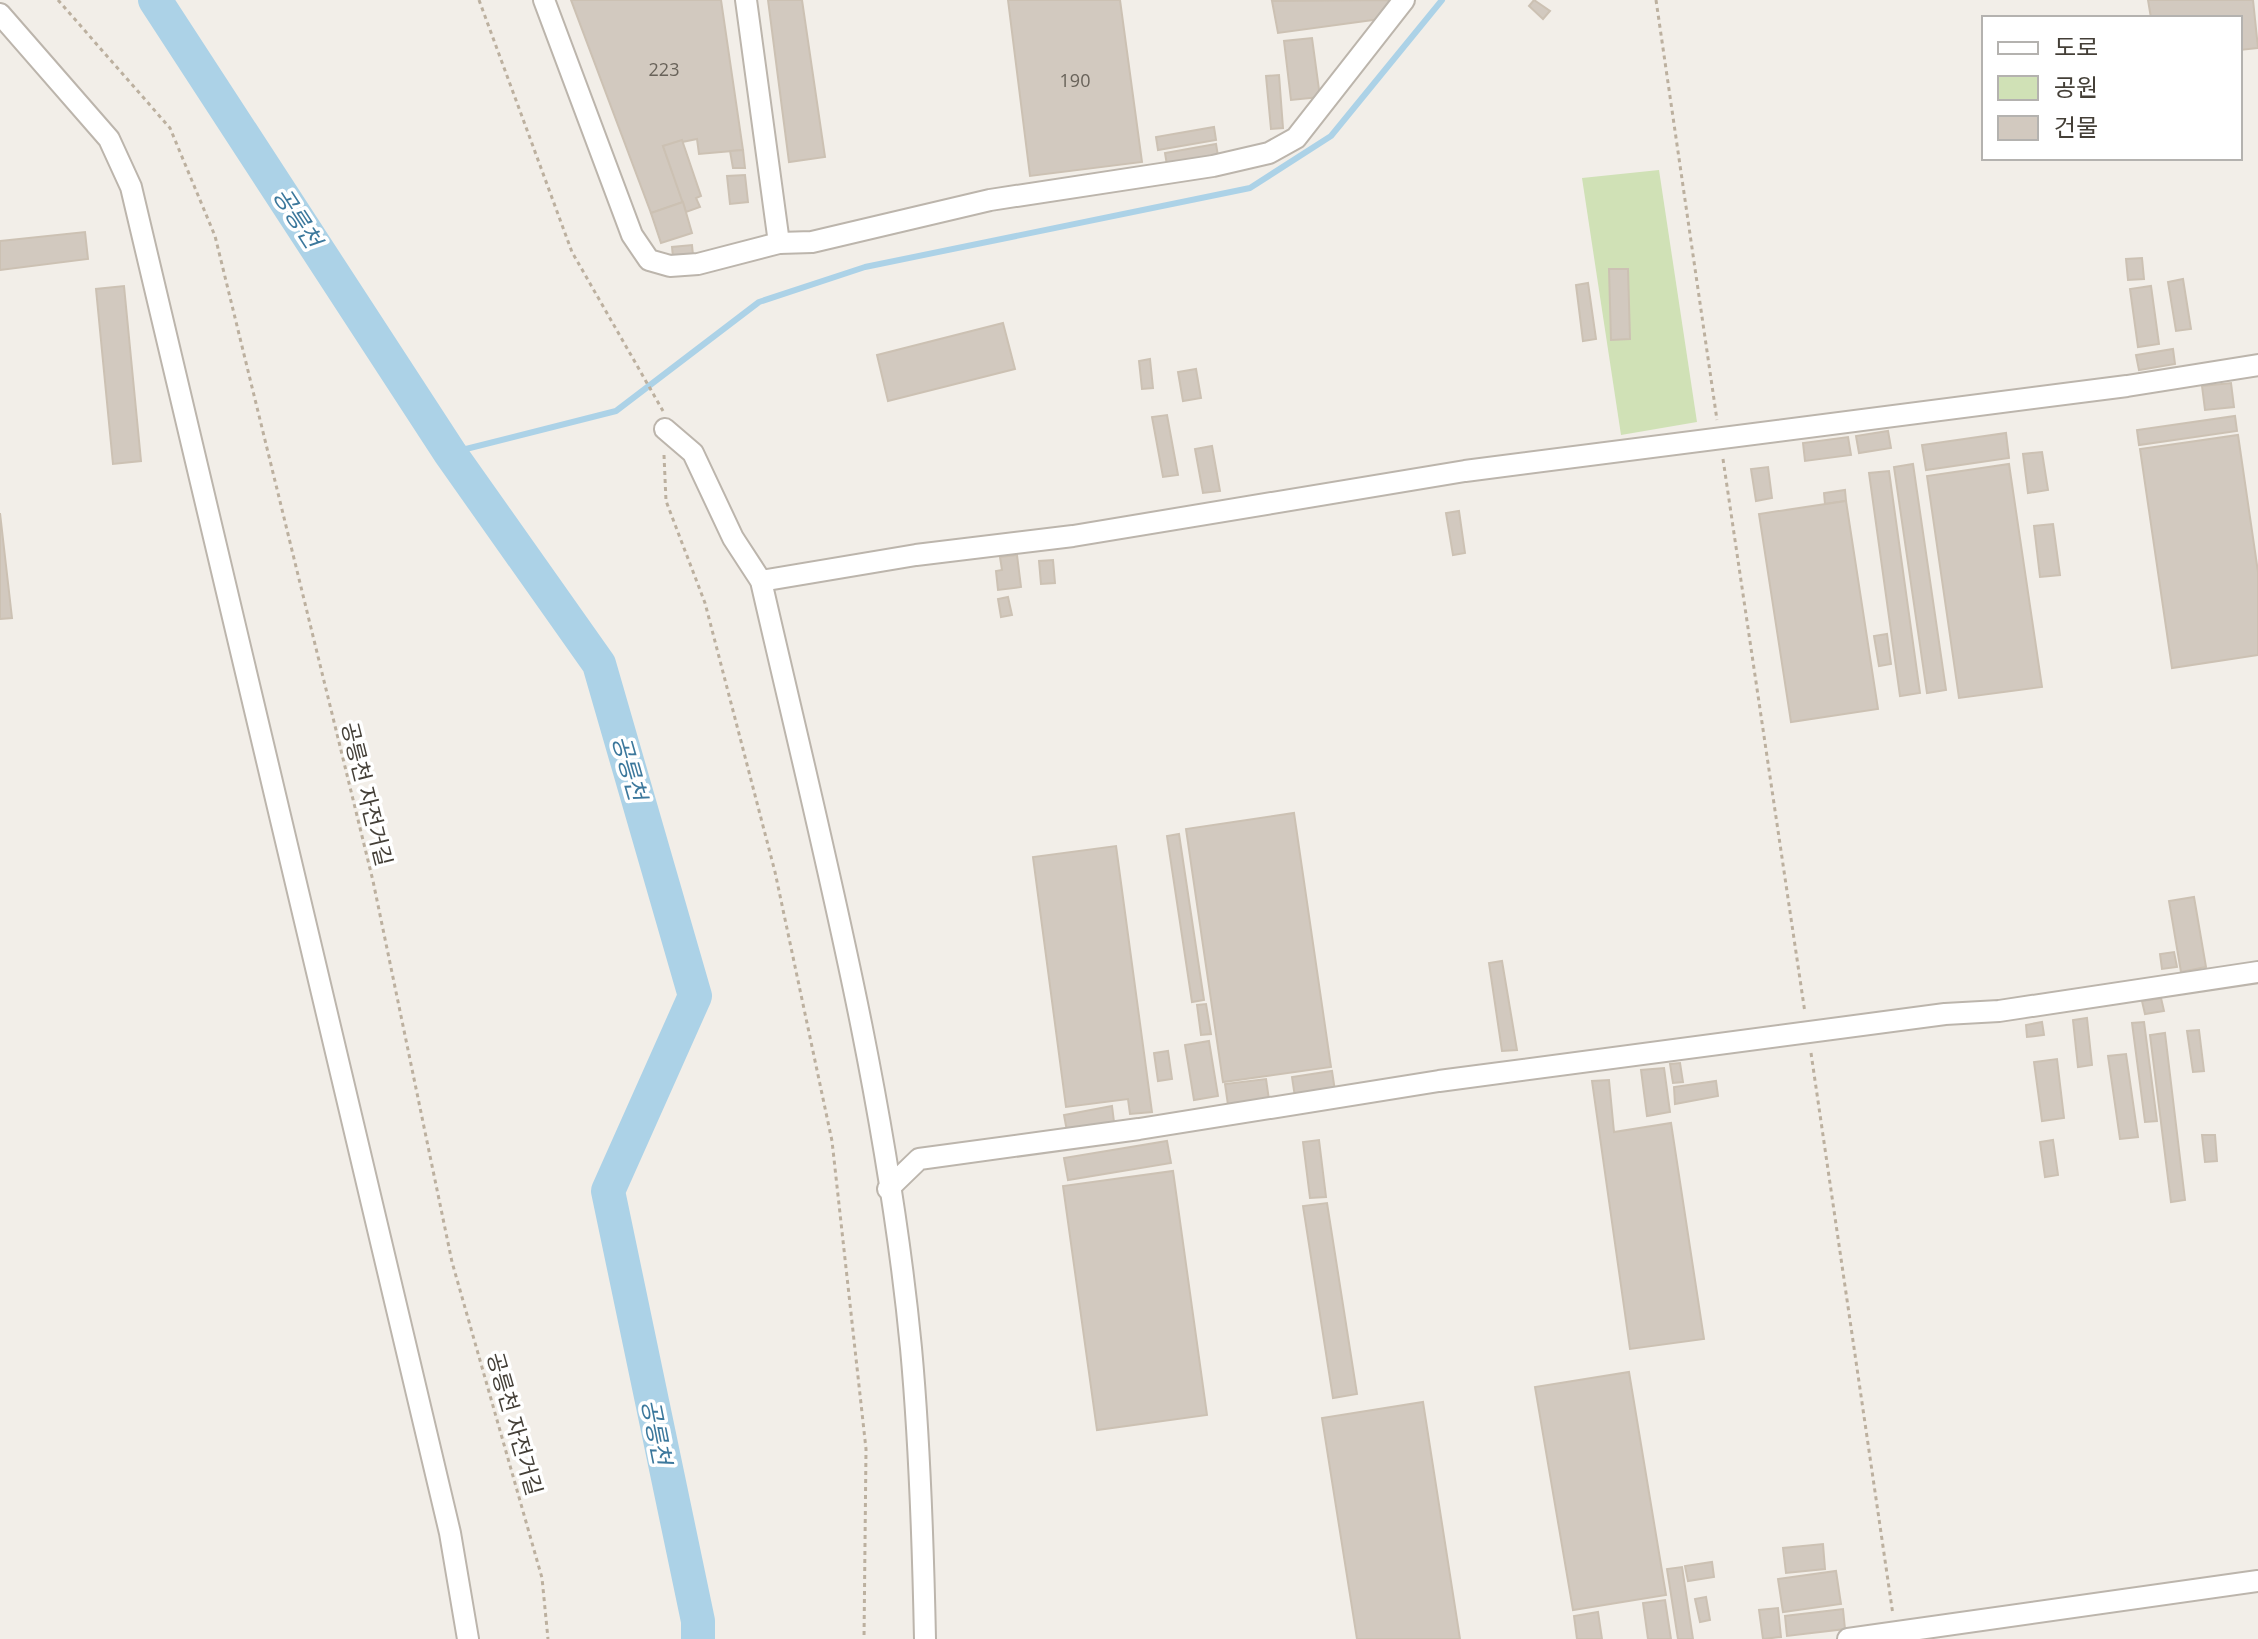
<svg xmlns="http://www.w3.org/2000/svg" width="2258" height="1639" font-family="'Open Sans','Noto Sans KR',sans-serif">
<style>
.green{fill:#d0e1b6}
.lines{fill:none;stroke-linecap:round;stroke-linejoin:round}
.stream{stroke:#acd2e7;stroke-width:6}
.river{stroke:#acd2e7;stroke-width:34}
.building{fill:#d2c9bf;stroke:#ccc1b3;stroke-width:2}
.minor-casing{stroke:#bcb5ac;stroke-width:24}
.path{stroke:#bcb09f;stroke-width:3;stroke-dasharray:4 4;stroke-linecap:butt}
.minor{stroke:#fff;stroke-width:20}
.labels{text-anchor:middle;stroke-width:7;stroke-linejoin:round;paint-order:stroke}
.number-label{font-size:18px;fill:#686259}
.street-label{font-size:22px;fill:#443f37;stroke:#fff}
.water-label{font-size:24px;font-style:italic;fill:#3c789c;stroke:#fff}
</style>
<rect width="100%" height="100%" fill="#f2eee8"/>
<path class="green" d="M1659,170l38,252 -76,13 -39,-257z"/>
<g class="lines">
<path class="stream" d="M450,453l166,-42 143,-109 106,-35 385,-79 81,-52 111,-136"/>
<path class="river" d="M155,0l295,453 149,211 96,332 -87,195 90,430v18"/>
</g>
<g class="building">
<path d="M571,0h150l22,150 -44,4 -2,-15 -34,7 20,56 -32,11z"/>
<path d="M768,0h34l23,157 -36,5z"/>
<path d="M1008,0h112l22,162 -112,14z"/>
<path d="M1393,0l-13,19 -102,14 -6,-32z"/>
<path d="M1534,0l16,11 -7,8 -14,-13z"/>
<path d="M2148,0h105l5,48 -18,2v-32h-89z"/>
<path d="M1312,38l8,59 -29,3 -7,-59z"/>
<path d="M1279,75l4,53 -12,1 -5,-53z"/>
<path d="M1214,127l2,13 -58,10 -2,-13z"/>
<path d="M682,140l19,56 -5,2 4,9 -14,5 -23,-66z"/>
<path d="M1216,144l2,12 -51,9 -2,-12z"/>
<path d="M743,150l2,18h-12l-3,-17z"/>
<path d="M745,175l3,27 -18,2 -3,-28z"/>
<path d="M683,202l9,31 -31,10 -10,-30z"/>
<path d="M85,232l3,27 -88,11v-29z"/>
<path d="M692,245l1,10 -20,2 -1,-10z"/>
<path d="M2142,258l2,21 -16,1 -2,-21z"/>
<path d="M1609,269h19l2,70 -19,1z"/>
<path d="M2183,279l8,50 -15,2 -8,-49z"/>
<path d="M1588,283l8,56 -13,2 -7,-56z"/>
<path d="M124,286l17,175 -28,3 -17,-175z"/>
<path d="M2151,286l8,58 -21,3 -8,-58z"/>
<path d="M1003,323l12,46 -127,32 -11,-46z"/>
<path d="M2173,349l2,15 -36,6 -3,-15z"/>
<path d="M1150,359l3,29 -11,1 -3,-28z"/>
<path d="M1196,369l5,29 -18,3 -5,-29z"/>
<path d="M2231,383l3,24 -29,3 -3,-24z"/>
<path d="M1167,415l11,60 -15,2 -11,-60z"/>
<path d="M2235,416l2,15 -98,14 -2,-15z"/>
<path d="M1888,431l3,17 -32,5 -3,-17z"/>
<path d="M2006,433l3,25 -83,12 -4,-25z"/>
<path d="M2238,435l20,137v83l-86,13 -32,-219z"/>
<path d="M1848,437l3,18 -46,6 -2,-18z"/>
<path d="M1212,446l8,45 -17,2 -8,-44z"/>
<path d="M2042,452l6,38 -20,3 -5,-39z"/>
<path d="M1913,464l33,226 -19,3 -33,-226z"/>
<path d="M2009,464l33,223 -83,11 -32,-222z"/>
<path d="M1768,467l4,31 -16,3 -5,-32z"/>
<path d="M1889,471l31,222 -20,3 -31,-223z"/>
<path d="M1845,490l1,11 -21,3 -1,-11z"/>
<path d="M1846,501l32,208 -87,13 -32,-208z"/>
<path d="M1459,511l6,42 -12,2 -7,-42z"/>
<path d="M0,513l12,105 -12,1z"/>
<path d="M2053,524l7,51 -20,2 -6,-51z"/>
<path d="M1017,555l4,32 -23,3 -2,-19 6,-1 -2,-13z"/>
<path d="M1053,560l2,23 -14,1 -2,-23z"/>
<path d="M1008,597l4,18 -11,2 -3,-18z"/>
<path d="M1887,634l4,30 -12,2 -5,-30z"/>
<path d="M1294,813l37,254 -108,15 -37,-253z"/>
<path d="M1179,834l25,166 -12,2 -25,-166z"/>
<path d="M1116,846l36,266 -22,2 -2,-15 -62,8 -33,-250z"/>
<path d="M2194,897l12,70 -25,5 -12,-71z"/>
<path d="M2174,952l3,15 -15,2 -2,-15z"/>
<path d="M1502,961l15,89 -15,1 -13,-88z"/>
<path d="M2161,998l3,13 -19,3 -3,-13z"/>
<path d="M1206,1004l5,30 -10,1 -4,-30z"/>
<path d="M2087,1018l5,47 -14,2 -5,-47z"/>
<path d="M2042,1022l2,13 -17,2 -1,-12z"/>
<path d="M2144,1022l13,99 -12,1 -13,-99z"/>
<path d="M2199,1030l5,41 -11,1 -6,-41z"/>
<path d="M2165,1033l20,167 -14,2 -21,-167z"/>
<path d="M1209,1041l9,55 -24,4 -9,-55z"/>
<path d="M1168,1051l4,28 -14,2 -4,-28z"/>
<path d="M2126,1054l12,83 -18,2 -12,-83z"/>
<path d="M2057,1059l7,59 -22,3 -8,-59z"/>
<path d="M1680,1063l3,19 -10,1 -3,-19z"/>
<path d="M1664,1068l6,44 -23,4 -6,-46z"/>
<path d="M1332,1071l3,20 -40,6 -3,-20z"/>
<path d="M1266,1079l3,21 -41,5 -3,-21z"/>
<path d="M1609,1080l5,52 57,-9 33,216 -74,10 -38,-268z"/>
<path d="M1716,1081l2,15 -43,8 -1,-17z"/>
<path d="M1112,1106l2,16 -47,9 -3,-16z"/>
<path d="M2202,1135h13l2,26 -12,1z"/>
<path d="M1319,1140l7,57 -16,1 -7,-56z"/>
<path d="M2053,1140l5,35 -13,2 -5,-35z"/>
<path d="M1167,1141l4,22 -103,17 -4,-22z"/>
<path d="M1173,1171l34,244 -110,15 -34,-244z"/>
<path d="M1327,1203l30,191 -24,4 -30,-192z"/>
<path d="M1629,1372l37,223 -93,15 -38,-223z"/>
<path d="M1423,1402l37,237h-103l-35,-221z"/>
<path d="M1823,1544l2,25 -39,4 -3,-25z"/>
<path d="M1712,1562l2,15 -26,4 -3,-15z"/>
<path d="M1682,1567l11,72h-15l-11,-70z"/>
<path d="M1836,1571l5,33 -58,8 -5,-33z"/>
<path d="M1706,1597l4,23 -10,2 -5,-23z"/>
<path d="M1665,1600l6,39h-23l-5,-36z"/>
<path d="M1778,1608l3,29 -18,2 -4,-29z"/>
<path d="M1843,1609l2,20 -58,7 -2,-20z"/>
<path d="M1598,1612l4,27h-25l-3,-23z"/>
</g>
<g class="lines">
<g class="minor-casing">
<g id="minor">
<path d="M544,0l88,235 17,25 21,6 28,-2 81,-21 33,-1 178,-42 223,-34 56,-13 27,-15 108,-138"/>
<path d="M746,0l33,243"/>
<path d="M0,14l109,125 22,48 319,1346 18,106"/>
<path d="M665,429l28,24 40,85 28,43c58,253 125,508 150,767 9,97 12,194 14,291"/>
<path d="M761,581l155,-26 157,-19 392,-65 662,-85 131,-21"/>
<path d="M888,1189l31,-30 220,-30 300,-48 506,-67 54,-3 259,-39"/>
<path d="M1848,1639l410,-58"/>
</g>
</g>
<g class="path">
<path d="M58,0l112,128 45,108 158,645 79,381 90,316 6,61"/>
<path d="M479,0l93,252 91,159"/>
<path d="M1656,0l61,420"/>
<path d="M664,455l2,46 39,102 70,269 57,269 34,308 -2,190"/>
<path d="M1723,459l82,554"/>
<path d="M1811,1053l82,562"/>
</g>
<use href="#minor" class="minor"/>
</g>
<g class="labels">
<g class="number-label">
<text x="664" y="76">223</text>
<text x="1075" y="87">190</text>
</g>
<g class="street-label">
<text transform="translate(367 794) rotate(76)" y="8">공릉천 자전거길</text>
<text transform="translate(515 1424) rotate(74)" y="8">공릉천 자전거길</text>
</g>
<g class="water-label">
<text transform="translate(297 218) rotate(57)" y="8">공릉천</text>
<text transform="translate(629 768) rotate(74)" y="8">공릉천</text>
<text transform="translate(656 1432) rotate(79)" y="8">공릉천</text>
</g>
</g>
<rect x="1982" y="16" width="260" height="144" fill="#ffffff" stroke="#b4b2af" stroke-width="2"/>
<rect x="1998" y="42" width="40" height="12" fill="#ffffff" stroke="#b4b2af" stroke-width="2"/>
<text x="2054" y="56" font-size="24" fill="#443f37">도로</text>
<rect x="1998" y="76" width="40" height="24" fill="#d0e1b6" stroke="#b4b2af" stroke-width="2"/>
<text x="2054" y="96" font-size="24" fill="#443f37">공원</text>
<rect x="1998" y="116" width="40" height="24" fill="#d2c9bf" stroke="#b4b2af" stroke-width="2"/>
<text x="2054" y="136" font-size="24" fill="#443f37">건물</text>
</svg>
